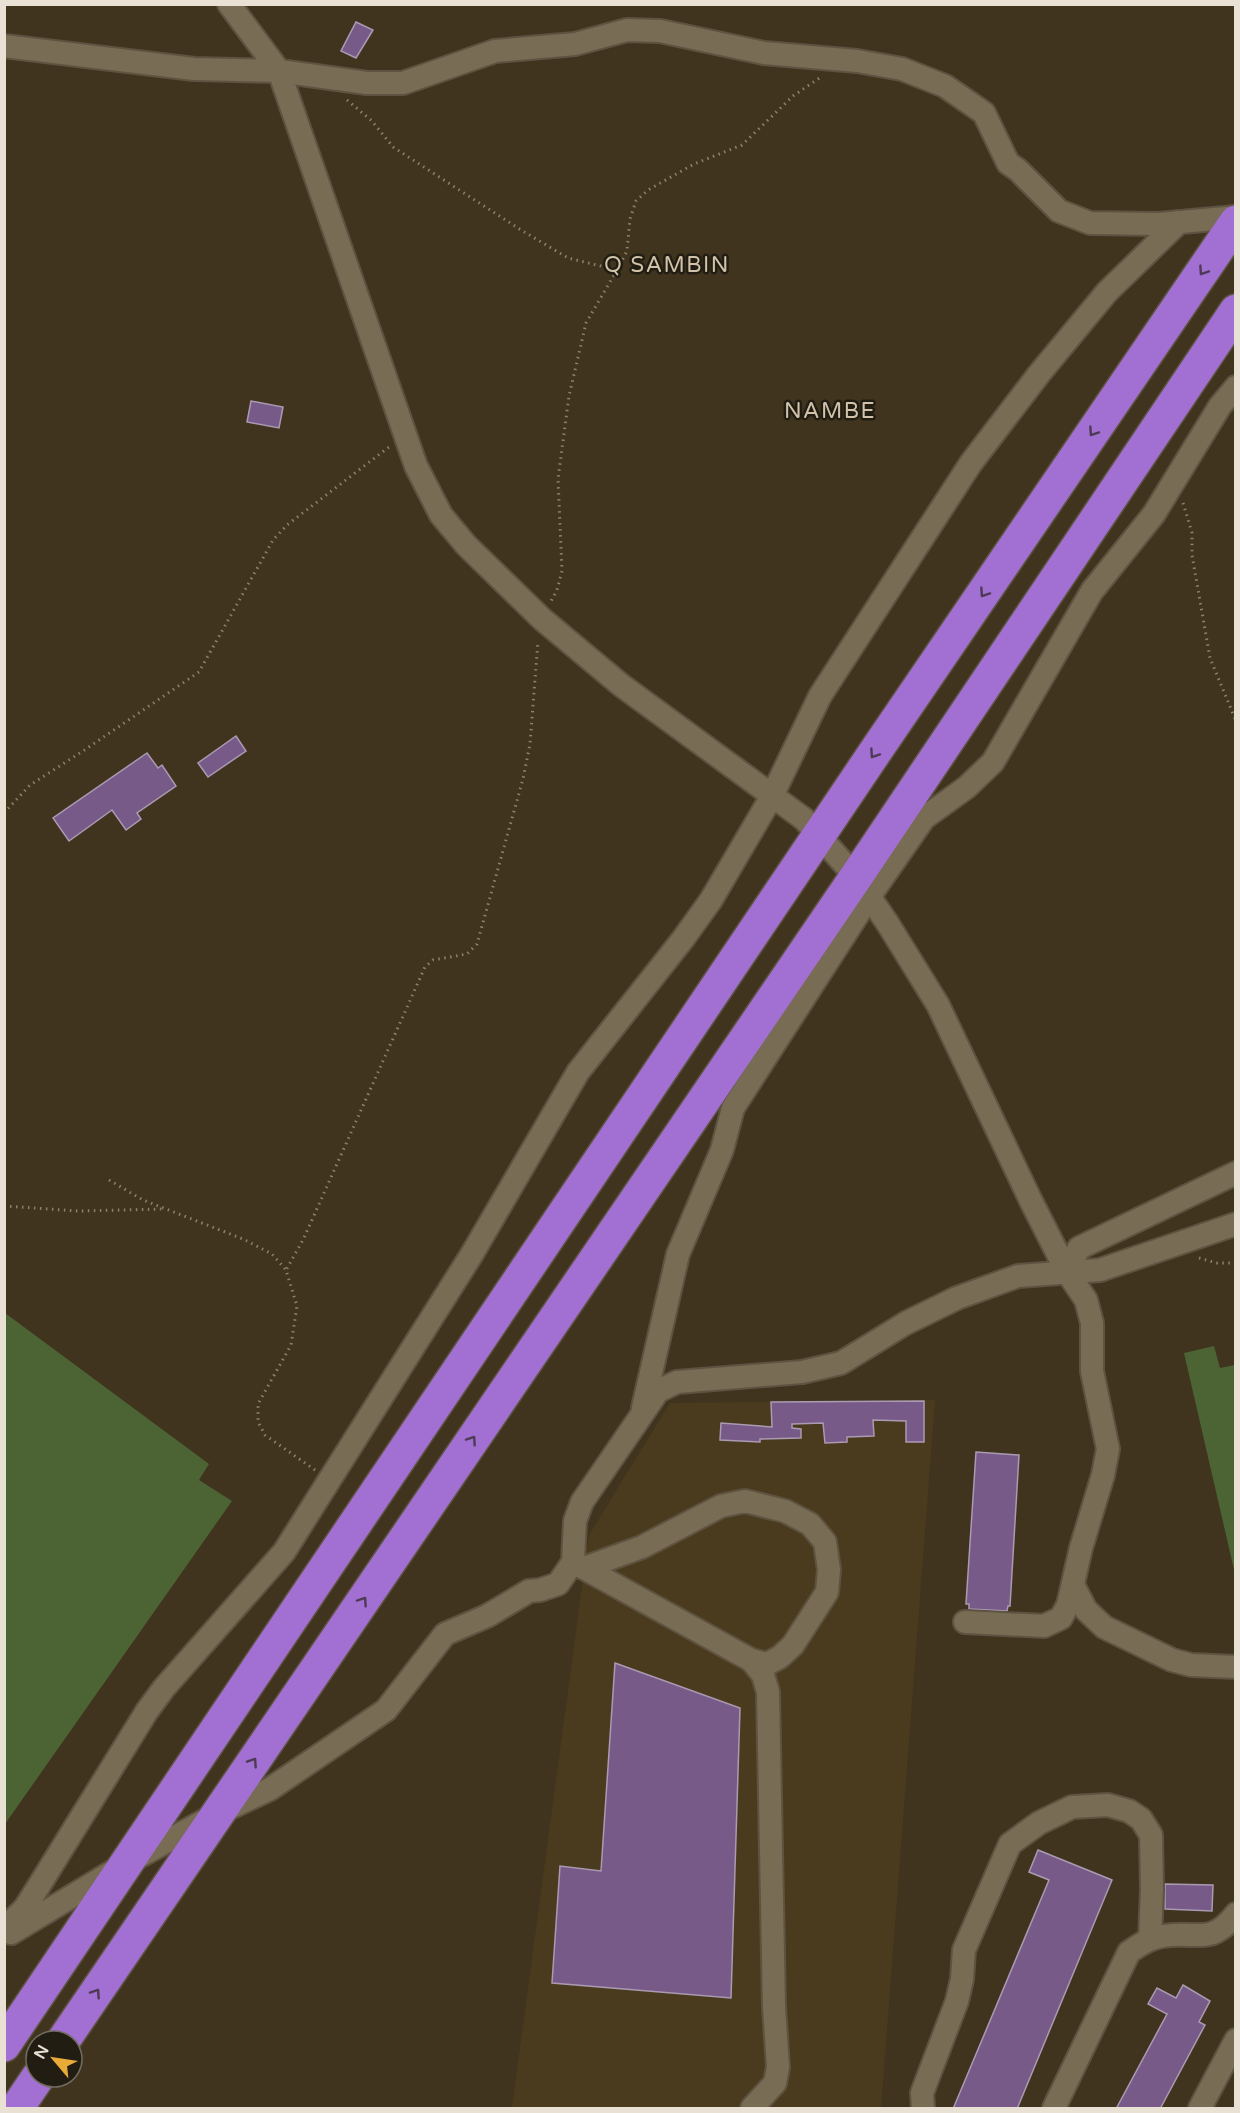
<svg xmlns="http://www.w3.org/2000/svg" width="1240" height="2113" font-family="'Varela Round',sans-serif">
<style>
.built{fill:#4b3b1e}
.green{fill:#4c6333}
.building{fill:#785a88;stroke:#aa9ab2;stroke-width:1.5}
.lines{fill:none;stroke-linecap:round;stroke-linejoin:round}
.minor-casing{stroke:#5d5340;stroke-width:26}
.highway-casing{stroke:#5d5340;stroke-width:36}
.path{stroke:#8a816f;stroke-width:3;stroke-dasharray:1.5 4.5;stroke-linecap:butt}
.minor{stroke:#796c54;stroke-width:22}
.highway{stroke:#a26fd2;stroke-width:33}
.oneway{stroke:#4f3a56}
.labels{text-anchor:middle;stroke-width:5;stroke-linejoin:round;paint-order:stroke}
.quarter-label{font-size:22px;letter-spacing:1.5px;fill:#d1c2a9;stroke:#221d13}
</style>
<rect width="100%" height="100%" fill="#40341f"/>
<path class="built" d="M935,1400l-54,708h-369l77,-573 81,-132z"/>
<g class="green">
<path d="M5,1313l204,151 -10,16 33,21 -227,323z"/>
<path d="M1214,1346l6,22 15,-3v209l-51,-221z"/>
</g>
<g class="building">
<path d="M356,22l17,8 -17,28 -15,-7z"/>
<path d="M251,401l32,6 -4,21 -32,-6z"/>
<path d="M236,736l10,15 -38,26 -10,-14z"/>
<path d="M147,753l11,15 4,-3 14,21 -39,27 4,6 -15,11 -14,-20 -43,31 -16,-23z"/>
<path d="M924,1401v41h-18v-21l-33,-1 1,16 -27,1v5l-22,1 -2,-20 -31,1v4l9,1v9l-41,1v3l-40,-2 1,-17 51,4 -1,-25z"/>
<path d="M976,1452l43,3 -9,151h-2l-1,5 -38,-2v-5h-3z"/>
<path d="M615,1663l125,45 -9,290 -179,-15 8,-117 41,5z"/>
<path d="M1038,1850l74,30 -95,229h-64l96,-229 -20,-8z"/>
<path d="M1165,1884l48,1 -1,26 -47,-2z"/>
<path d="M1183,1985l27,16 -11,21 6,3 -45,84h-44l51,-95 -19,-10 9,-16 19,10z"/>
</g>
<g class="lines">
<g class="minor-casing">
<g id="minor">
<path d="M229,4l50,67 137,395 25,49 25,30 76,74 79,66 183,134 52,58 32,47 50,81 92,194 37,73 19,28 6,23v48l16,78 -5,26 -22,73 -13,57 -7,13 -17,8 -79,-4"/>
<path d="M4,46l190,23 85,2 88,12h36l92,-32 80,-7 52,-14 33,1 104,22 93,8 45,8 43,17 39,27 24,50 10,7 41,41 31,12 69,1 77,-7"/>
<path d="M1067,1272l12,-24 157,-75"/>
<path d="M643,1408l35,-154 44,-104 11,-42 136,-211 55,-79 43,-31 26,-25 99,-171 62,-77 66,-108 16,-19"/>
<path d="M573,1562l178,98 12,15 5,17 6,315 4,60 -3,16 -23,25"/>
<path d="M584,1568l58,-21 79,-41 24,-5 40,10 25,13 15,18 4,28 -2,22 -34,53 -13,12 -13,7 -16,-4"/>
<path d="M1073,1585l13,25 18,17 68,33 19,5 45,2"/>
<path d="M4,1929l21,-21 17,-27 105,-170 17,-23 120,-136 188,-298 106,-182 105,-133 28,-39 61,-104 48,-100 151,-233 68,-89 68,-82 72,-70"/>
<path d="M11,1933l116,-70 90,-49 53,-25 116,-79 59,-76 42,-18 42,-25 11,-1 18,-6 15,-22 2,-41 7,-19 76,-111 19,-9 125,-10 39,-9 65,-40 51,-25 61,-22 82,-6 136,-46"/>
<path d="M923,2108l-1,-15 35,-92 5,-22 2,-29 46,-106 29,-21 33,-16 36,-2 21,6 12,8 10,16 1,55 -2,49"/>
<path d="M1054,2108l75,-156c11,-7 20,-14 34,-16 33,-6 47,11 73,-22"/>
<path d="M1200,2108l36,-68"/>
</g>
</g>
<g class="highway-casing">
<g id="highway">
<path d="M63,2041l793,-1164 380,-566"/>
<path d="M4,2045l871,-1293 361,-530"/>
<path d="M17,2108l21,-31"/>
</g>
</g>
<g class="path">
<path d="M347,100l25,21 21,26 128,83 47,28 49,12 -31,53 -17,73 -11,83 4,92 -5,19 -6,11"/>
<path d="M617,270l10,-19 3,-32 6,-18 12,-11 46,-26 48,-19 51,-49 28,-19"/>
<path d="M1183,503l9,30v22l18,103 26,63"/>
<path d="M4,813l26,-28 53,-34 116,-79 74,-132 14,-15 102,-78"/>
<path d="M109,1180l34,20 100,39 29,15 14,16"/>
<path d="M4,1206l74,5 86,-2"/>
<path d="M1199,1258l18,5h19"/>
<path d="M315,1470l-50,-35 -7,-13v-18l33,-59 6,-39 -11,-36 17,-30 122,-273 8,-7 34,-6 10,-10 46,-165 7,-35 8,-103"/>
</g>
<use href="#minor" class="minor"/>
<use href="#highway" class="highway"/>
</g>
<defs><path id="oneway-chevron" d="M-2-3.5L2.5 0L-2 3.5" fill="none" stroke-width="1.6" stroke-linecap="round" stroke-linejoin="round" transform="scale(1.5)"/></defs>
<g class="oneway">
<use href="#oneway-chevron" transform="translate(1203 271) rotate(124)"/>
<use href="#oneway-chevron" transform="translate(1093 432) rotate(124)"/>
<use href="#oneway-chevron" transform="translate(984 593) rotate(124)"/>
<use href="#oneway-chevron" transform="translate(874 754) rotate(124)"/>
<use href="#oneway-chevron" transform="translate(472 1440) rotate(-56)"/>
<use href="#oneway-chevron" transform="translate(363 1601) rotate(-56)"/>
<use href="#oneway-chevron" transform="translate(253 1762) rotate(-56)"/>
<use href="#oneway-chevron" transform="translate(96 1993) rotate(-56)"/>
</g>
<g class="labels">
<g class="quarter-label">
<text x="667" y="272">Q SAMBIN</text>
<text x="830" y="418">NAMBE</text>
</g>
</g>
<rect width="1240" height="2113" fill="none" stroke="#e8e1d4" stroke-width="12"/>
<g transform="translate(54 2059) rotate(299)"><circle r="28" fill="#221d13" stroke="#716b60" stroke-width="1.5"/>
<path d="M0-4.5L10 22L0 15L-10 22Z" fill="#e8ab37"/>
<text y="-9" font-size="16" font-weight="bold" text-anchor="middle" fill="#e8e1d4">N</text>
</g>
</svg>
